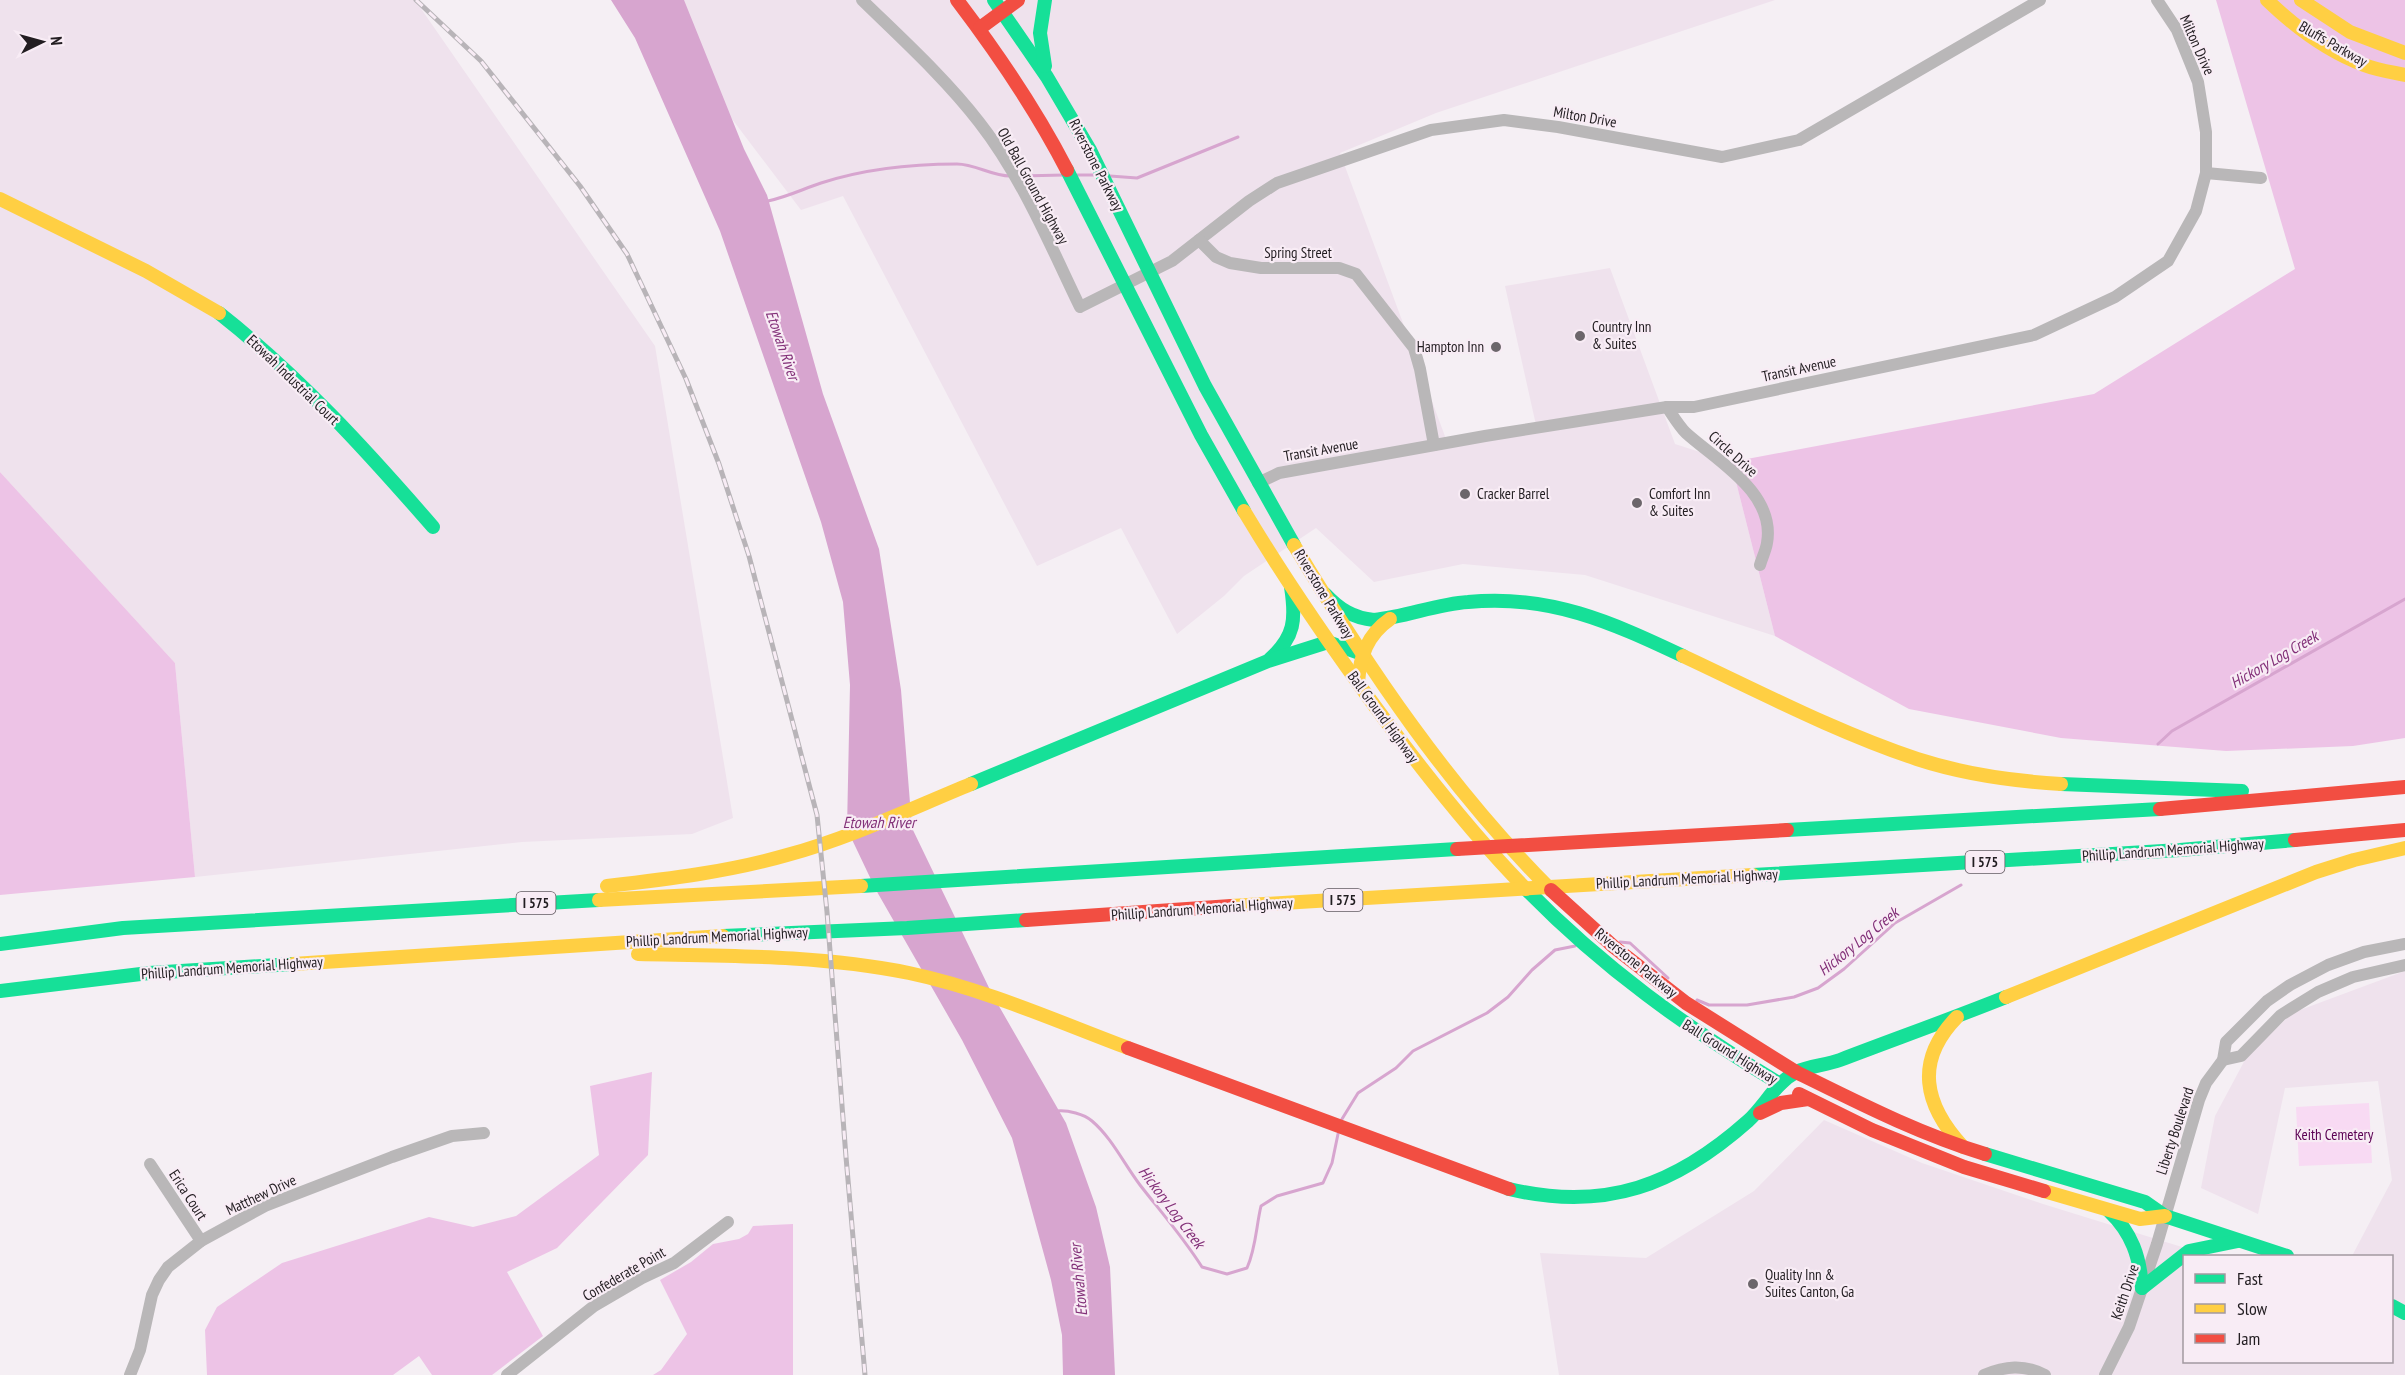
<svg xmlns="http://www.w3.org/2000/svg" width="2405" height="1375" font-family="'PT Sans Narrow',sans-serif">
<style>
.built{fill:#efe2ed}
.green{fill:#f8daf3}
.forest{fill:#edc3e6}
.water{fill:#d7a5cf}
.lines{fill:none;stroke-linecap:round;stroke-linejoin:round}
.stream{stroke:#d7a5cf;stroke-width:3}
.street{stroke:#b9b7b8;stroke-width:12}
.fast{stroke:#16e098;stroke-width:14}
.slow{stroke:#ffcf43;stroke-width:14}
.jam{stroke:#f24e42;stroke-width:14}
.rail-casing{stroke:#b8b4b8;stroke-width:5}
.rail{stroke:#f8ecf5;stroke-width:3;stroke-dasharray:9;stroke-linecap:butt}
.poi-dot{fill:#6c666b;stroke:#f8ecf5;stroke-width:2}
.labels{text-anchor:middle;stroke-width:4.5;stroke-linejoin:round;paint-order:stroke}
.shield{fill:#f8ecf5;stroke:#625b61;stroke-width:1.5}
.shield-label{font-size:14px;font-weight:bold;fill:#221d21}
.street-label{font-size:15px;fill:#221d21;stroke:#f8ecf5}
.poi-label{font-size:15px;fill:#221d21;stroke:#f8ecf5;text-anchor:start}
.park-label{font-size:15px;fill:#5b0354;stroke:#f8ecf5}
.water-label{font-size:16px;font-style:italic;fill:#833179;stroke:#f8ecf5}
</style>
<rect width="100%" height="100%" fill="#f5eff4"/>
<g class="built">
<path d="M0,0h415l240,346 78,472 -41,16 -170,8 -327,35 -20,-214 -175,-191z"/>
<path d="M642,0h1133l-339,113 -96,40 106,286 90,-14 -31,-139 105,-18 65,176 56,18 44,174 -190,-61 -122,-11 -89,18 -58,-54 -72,48 -20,20 -47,38 -56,-106 -84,38 -194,-370 -42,14z"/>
<path d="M2405,971v404h-846l-19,-122 106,5 108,-67 70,-71 98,43 121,41 168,52h-27v106h208v-106h-40l40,-76 -14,-99 -93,7 -27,126 -57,-26 14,-72 31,-58 46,-45z"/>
</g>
<path class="green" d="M2369,1103l3,60 -73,3 -3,-59z"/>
<g class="forest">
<path d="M2216,0h189v738l-52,8 -127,5 -165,-13 -152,-29 -134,-73 -44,-174 363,-68 201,-125z"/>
<path d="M0,472l175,191 20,214 -195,18z"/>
<path d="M652,1072l-4,83 -91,93 -50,24 36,64 -47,36 -4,3h-60l-13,-19 -26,19h-186l-2,-45 12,-23 65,-44 147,-46 44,10 43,-11 83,-61 -9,-69z"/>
<path d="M793,1224v151h-140l8,-5 26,-36 -27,-54 31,-18 22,-18 26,-5 9,-5 5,-8z"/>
</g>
<path class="water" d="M611,0h73l60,149 23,46 56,199 56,155 22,141 11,138 80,166 74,129 30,84 14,60 5,108h-52l-1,-40 -11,-55 -39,-142 -50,-98 -86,-150 -29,-61 3,-144 -7,-83 -22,-80 -101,-291 -85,-193z"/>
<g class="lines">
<g class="stream">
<path d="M1077,175h17"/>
<path d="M1020,176l44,-1"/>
<path d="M1110,176l27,2 101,-41"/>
<path d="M768,201c19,-4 35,-12 53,-18 43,-14 90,-19 136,-19 18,0 35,12 53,12"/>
<path d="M2158,744l14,-13 233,-132"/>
<path d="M1620,942l10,1 38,35"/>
<path d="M1697,1000l12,5h38l47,-8 24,-9 26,-19 51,-46 66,-38"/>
<path d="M1057,1111c11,-1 27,3 35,10 20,17 32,43 48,64 21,27 43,52 62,82l25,7 20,-6c9,-20 9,-41 14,-62l16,-10 46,-13 9,-20 6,-29"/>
<path d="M1342,1119l16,-26 38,-25 17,-17 74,-38 21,-16 24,-27 23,-20 20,-4"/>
</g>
<g class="street">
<path d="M862,0c40,39 83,78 117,122 43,55 71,123 101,185l92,-46 77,-60 28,-18 154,-53 73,-10 54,7 164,30 77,-17 241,-140"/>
<path d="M2206,173l55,5"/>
<path d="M1199,240l17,17 14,6 31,5h78l17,6 58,74 6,21 14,76"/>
<path d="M1667,407c6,9 12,19 19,26 31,28 90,60 81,110 -1,7 -5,15 -7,22"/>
<path d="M1258,483l21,-10 206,-37 182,-29h27l340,-72 81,-38 53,-36 28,-50 10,-38v-41l-8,-50 -21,-52 -20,-30"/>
<path d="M2223,1060l18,-4 40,-41 37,-23 35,-15 52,-12"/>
<path d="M150,1164l51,77"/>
<path d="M130,1375l10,-25 12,-55 7,-15 9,-13 33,-26 64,-35 127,-49 60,-21 32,-3"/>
<path d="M507,1375l87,-69 48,-28 32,-15 54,-41"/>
<path d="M1984,1375c21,-9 40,-11 61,0"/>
<path d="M2105,1375l24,-48 28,-83 42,-144 7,-17 17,-23 3,-18 41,-41 23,-16 38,-20 36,-13 41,-8"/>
</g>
<g class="fast">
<path d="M994,0l53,77 43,73 115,236 89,159"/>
<path d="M1045,0l-5,33 5,33"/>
<path d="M1067,170l134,265 43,76"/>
<path d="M219,313c79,62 148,138 214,214"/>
<path d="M1325,594c14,15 28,24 49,26 32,-3 62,-16 94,-18 81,-8 143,20 215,54"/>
<path d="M1270,659c25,-22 26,-40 21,-72"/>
<path d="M971,784l297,-123 60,-19 34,12"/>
<path d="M2061,784l181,7"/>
<path d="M1787,830l373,-21"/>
<path d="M1753,875l427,-25 115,-10"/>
<path d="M861,886l596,-37"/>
<path d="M1526,889c77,79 160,138 254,195"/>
<path d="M723,936l184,-8 119,-8"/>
<path d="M0,944l123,-16 476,-28"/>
<path d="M0,991l149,-18 144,-9"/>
<path d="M1985,1154l160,48 20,14 122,40"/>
<path d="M1509,1189c97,23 167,-4 239,-68 17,-15 27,-38 48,-49 13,-6 30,-7 44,-12 55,-21 111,-41 166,-63"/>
<path d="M2109,1211c23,22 31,46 33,77"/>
<path d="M2142,1288l47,-37 49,-10"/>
<path d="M2392,1306l13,7"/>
</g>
<g class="slow">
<path d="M2267,0c27,26 62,52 97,65 13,5 27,7 41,10"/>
<path d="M2301,0l49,32 55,21"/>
<path d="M0,199l146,72 73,42"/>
<path d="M1244,511c40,67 84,131 130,194 47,64 96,127 152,184"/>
<path d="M1294,545c74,123 155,243 257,345"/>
<path d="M1683,656c77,36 153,76 234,103 46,15 96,22 144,25"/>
<path d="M1358,683c2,-27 9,-48 32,-64"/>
<path d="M607,886c61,-7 121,-14 180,-31 63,-17 123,-46 184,-71"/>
<path d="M599,900l262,-14"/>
<path d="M1231,906l522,-31"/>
<path d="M638,954c91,2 182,1 271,19 76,16 147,48 219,75"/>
<path d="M293,964l430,-28"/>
<path d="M2006,997l310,-125 38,-12 51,-12"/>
<path d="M1957,1017c-43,44 -33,88 6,130"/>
<path d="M2044,1191l96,28 25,-3"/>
</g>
<g class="jam">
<path d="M957,0c41,54 79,110 110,170"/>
<path d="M980,28l38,-28"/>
<path d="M2160,809l245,-22"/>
<path d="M2295,840l110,-10"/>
<path d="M1457,849l330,-19"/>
<path d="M1551,890l63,57 72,56 110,69"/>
<path d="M1026,920l205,-14"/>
<path d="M1128,1048l381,141"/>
<path d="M1796,1072c61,30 123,62 189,82"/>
<path d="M1799,1094l73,36 92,37 80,24"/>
<path d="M1760,1113l21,-10 27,-4"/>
</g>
<g class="rail-casing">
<path id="rail" d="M416,0l65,61 99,125 47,68 59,125 33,85 30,92 68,259 10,97 19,245 19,218"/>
</g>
<use href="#rail" class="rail"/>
</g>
<g class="poi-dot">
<circle cx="1580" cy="336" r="6"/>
<circle cx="1496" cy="347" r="6"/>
<circle cx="1465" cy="494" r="6"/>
<circle cx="1637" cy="503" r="6"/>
<circle cx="1753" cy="1284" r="6"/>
</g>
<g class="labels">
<g class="shield">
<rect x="1965.5" y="851" width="39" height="22" rx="4.5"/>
<rect x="1323.5" y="889" width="39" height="22" rx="4.5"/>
<rect x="516.5" y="892" width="39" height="22" rx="4.5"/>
</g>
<g class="shield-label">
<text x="1985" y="867">I 575</text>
<text x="1343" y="905">I 575</text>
<text x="536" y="908">I 575</text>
</g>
<g class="street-label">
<text transform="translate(2333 44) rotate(30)" y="5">Bluffs Parkway</text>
<text transform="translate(2197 45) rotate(66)" y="5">Milton Drive</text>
<text transform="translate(1585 117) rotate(10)" y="5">Milton Drive</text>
<text transform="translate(1096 165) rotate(63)" y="5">Riverstone Parkway</text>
<text transform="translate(1033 186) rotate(61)" y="5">Old Ball Ground Highway</text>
<text x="1298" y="258">Spring Street</text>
<text transform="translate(1799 369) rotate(-12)" y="5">Transit Avenue</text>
<text transform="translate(293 380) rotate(44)" y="5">Etowah Industrial Court</text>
<text transform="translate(1321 450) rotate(-10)" y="5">Transit Avenue</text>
<text transform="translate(1733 454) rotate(42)" y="5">Circle Drive</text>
<text transform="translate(1324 594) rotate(59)" y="5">Riverstone Parkway</text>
<text transform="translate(1383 717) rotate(54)" y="5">Ball Ground Highway</text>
<text transform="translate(2173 850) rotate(-4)" y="5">Phillip Landrum Memorial Highway</text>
<text transform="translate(1687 879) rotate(-3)" y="5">Phillip Landrum Memorial Highway</text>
<text transform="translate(1202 909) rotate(-4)" y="5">Phillip Landrum Memorial Highway</text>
<text transform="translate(717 937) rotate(-3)" y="5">Phillip Landrum Memorial Highway</text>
<text transform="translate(1636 963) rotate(39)" y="5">Riverstone Parkway</text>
<text transform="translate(232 968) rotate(-4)" y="5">Phillip Landrum Memorial Highway</text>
<text transform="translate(1730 1052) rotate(32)" y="5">Ball Ground Highway</text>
<text transform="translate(2175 1131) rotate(-72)" y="5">Liberty Boulevard</text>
<text transform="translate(188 1195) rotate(57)" y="5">Erica Court</text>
<text transform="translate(261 1195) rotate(-25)" y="5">Matthew Drive</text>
<text transform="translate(624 1274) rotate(-30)" y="5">Confederate Point</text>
<text transform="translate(2125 1292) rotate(-71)" y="5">Keith Drive</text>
</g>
<g class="poi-label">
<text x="1592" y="332">Country Inn<tspan x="1592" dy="17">&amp; Suites</tspan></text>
<text x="1484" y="352" text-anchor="end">Hampton Inn</text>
<text x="1477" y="499">Cracker Barrel</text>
<text x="1649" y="499">Comfort Inn<tspan x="1649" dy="17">&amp; Suites</tspan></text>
<text x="1765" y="1280">Quality Inn &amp;<tspan x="1765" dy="17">Suites Canton, Ga</tspan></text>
</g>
<g class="park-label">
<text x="2334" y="1140">Keith Cemetery</text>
</g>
<g class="water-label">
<text transform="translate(783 345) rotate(71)" y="6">Etowah River</text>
<text transform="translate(2274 659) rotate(-30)" y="6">Hickory Log Creek</text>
<text x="879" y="828">Etowah River</text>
<text transform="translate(1858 941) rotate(-39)" y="6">Hickory Log Creek</text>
<text transform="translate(1172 1207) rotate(53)" y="6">Hickory Log Creek</text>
<text transform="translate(1078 1280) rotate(-95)" y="6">Etowah River</text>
</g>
</g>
<rect x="2183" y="1255" width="210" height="108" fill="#f8ecf5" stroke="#a299a0" stroke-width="1.5"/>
<rect x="2195" y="1274" width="30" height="9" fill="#16e098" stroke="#a299a0" stroke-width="1.5"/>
<text x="2237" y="1285" font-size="18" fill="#221d21">Fast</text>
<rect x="2195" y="1304" width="30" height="9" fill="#ffcf43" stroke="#a299a0" stroke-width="1.5"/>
<text x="2237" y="1315" font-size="18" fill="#221d21">Slow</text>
<rect x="2195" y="1334" width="30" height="9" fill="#f24e42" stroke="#a299a0" stroke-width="1.5"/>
<text x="2237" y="1345" font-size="18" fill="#221d21">Jam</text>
<g transform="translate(42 42) rotate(85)" stroke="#f8ecf5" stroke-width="4.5" paint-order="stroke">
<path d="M0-4.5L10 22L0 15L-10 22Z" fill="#221d21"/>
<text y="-9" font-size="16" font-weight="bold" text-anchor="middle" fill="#221d21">N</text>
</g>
</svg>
